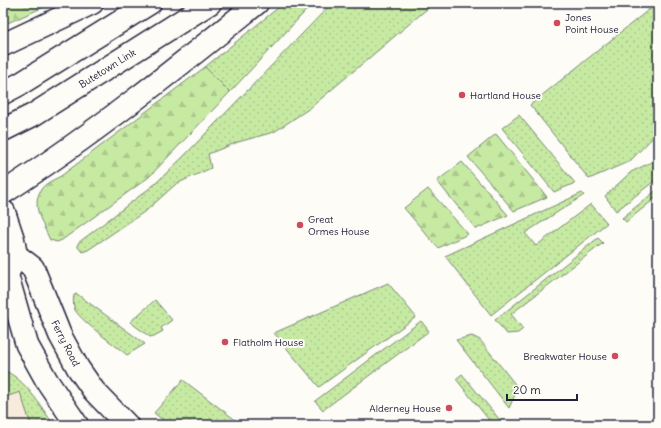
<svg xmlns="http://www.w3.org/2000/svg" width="661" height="428" font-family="Delius,sans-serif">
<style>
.built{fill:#f7ebdb}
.grass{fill:url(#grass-dots);stroke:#74866f}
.forest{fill:url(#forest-firs);stroke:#74866f}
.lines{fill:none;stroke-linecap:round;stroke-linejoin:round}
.minor-casing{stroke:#22223b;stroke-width:25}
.primary-casing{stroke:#22223b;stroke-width:25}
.minor{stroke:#fdfcf7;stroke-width:22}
.primary{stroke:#fdfcf7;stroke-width:22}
.poi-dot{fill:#d1495b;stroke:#fdfcf7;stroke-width:1.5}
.labels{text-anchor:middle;stroke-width:4;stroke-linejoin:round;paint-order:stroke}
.poi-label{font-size:10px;fill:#22223b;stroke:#fdfcf7;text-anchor:start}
.street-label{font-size:10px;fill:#22223b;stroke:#fdfcf7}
</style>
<defs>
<pattern id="grass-dots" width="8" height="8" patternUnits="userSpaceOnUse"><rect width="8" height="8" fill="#c7eaa3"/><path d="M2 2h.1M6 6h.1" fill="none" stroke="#abc88d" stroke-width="1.8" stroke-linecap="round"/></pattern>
<pattern id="forest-firs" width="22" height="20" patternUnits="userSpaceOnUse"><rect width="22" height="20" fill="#c7eaa3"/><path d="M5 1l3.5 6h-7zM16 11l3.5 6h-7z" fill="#abc88d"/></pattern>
</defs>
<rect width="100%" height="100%" fill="#fdfcf7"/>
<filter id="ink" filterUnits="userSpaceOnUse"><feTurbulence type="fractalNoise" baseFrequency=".025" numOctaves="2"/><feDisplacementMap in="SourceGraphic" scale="8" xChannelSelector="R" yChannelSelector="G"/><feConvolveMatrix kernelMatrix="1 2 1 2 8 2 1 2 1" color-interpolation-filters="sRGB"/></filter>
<g filter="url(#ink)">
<path class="built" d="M20,392l11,33h-28v-27z"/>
<g class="grass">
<path d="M284,3h29l-83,89 -25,-25z"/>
<path d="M332,3h102l-124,105 -36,24 -36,10 -30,12 3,14 -35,16 -29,26 -59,40 -6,2 -4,-5v-4l77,-59 29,-28z"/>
<path d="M657,3l1,129 -28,29 -41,18 -59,-74z"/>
<path d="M519,115l56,68 -21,9 -52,-64z"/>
<path d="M658,159v19l-42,33 -11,-15 26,-24z"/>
<path d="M658,189v7l-32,26 -4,-4z"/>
<path d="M582,193l2,2 -59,38 11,13 55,-42 16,19 -116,92 -46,-59z"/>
<path d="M598,238l5,5 -92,71 12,15 -5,4 -11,1 -12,-14z"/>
<path d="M388,283l28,34 -97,70 -45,-54z"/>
<path d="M77,294l68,50 -18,11c-13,-11 -44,-32 -52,-45 -2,-5 -2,-10 -1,-15z"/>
<path d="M155,300l17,20 -11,8 2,3 -9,5 -4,1 -20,-15z"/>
<path d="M421,321l8,10 -106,79 -8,-9z"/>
<path d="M472,336l8,4 38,48 -9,20 -53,-68z"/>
<path d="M3,370c23,9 37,36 51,55h-23l-11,-33 -17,6z"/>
<path d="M462,374l42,51h-11l-37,-46z"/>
<path d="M183,380l59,45h-55l-4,-3 -2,3h-12l-15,-12z"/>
</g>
<g class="forest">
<path d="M3,3h50l-50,22z"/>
<path d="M205,67l25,25 -81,85 -87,63 -5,2 -7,-2c-7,-16 -20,-35 -8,-52 4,-5 13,-9 19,-12z"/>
<path d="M496,134l51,63 -33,14 -46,-54z"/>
<path d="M462,162l46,53 -32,14 -39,-48z"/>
<path d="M428,189l40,45 -30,14 -34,-40z"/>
</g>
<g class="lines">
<g class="minor-casing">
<g id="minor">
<path d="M4,212l9,27 3,16 -9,20 20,70 20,36 30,44"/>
<path d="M16,255l17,13 27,67 18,33 16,23 33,34"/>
</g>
</g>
<g class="primary-casing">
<g id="primary">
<path d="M3,45l89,-42"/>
<path d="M3,93l17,-9 130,-81"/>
<path d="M3,130l30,-15 177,-112"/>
<path d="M3,193c90,-58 171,-123 254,-190"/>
</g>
</g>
<use href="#minor" class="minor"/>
<use href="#primary" class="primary"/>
</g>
</g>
<g class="poi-dot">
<circle cx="557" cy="23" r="4"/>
<circle cx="462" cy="95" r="4"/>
<circle cx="300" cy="225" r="4"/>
<circle cx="225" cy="342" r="4"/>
<circle cx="615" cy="356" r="4"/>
<circle cx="449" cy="408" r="4"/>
</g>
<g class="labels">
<g class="poi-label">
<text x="565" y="21">Jones<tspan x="565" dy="12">Point House</tspan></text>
<text x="470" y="99">Hartland House</text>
<text x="308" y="223">Great<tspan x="308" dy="12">Ormes House</tspan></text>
<text x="233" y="346">Flatholm House</text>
<text x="607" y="360" text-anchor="end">Breakwater House</text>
<text x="441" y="412" text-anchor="end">Alderney House</text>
</g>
<g class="street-label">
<text transform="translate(107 68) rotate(-32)" y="4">Butetown Link</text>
<text transform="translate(66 343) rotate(63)" y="4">Ferry Road</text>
</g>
</g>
<rect width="661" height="428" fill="none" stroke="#fdfcf7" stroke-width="16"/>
<rect x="8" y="8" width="645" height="412" fill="none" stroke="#22223b" stroke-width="1.5" filter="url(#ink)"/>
<path d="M507 394v6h70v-6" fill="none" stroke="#22223b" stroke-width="2"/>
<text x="513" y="394" font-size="12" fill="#22223b" stroke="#fdfcf7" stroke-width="3" paint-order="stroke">20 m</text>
</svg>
